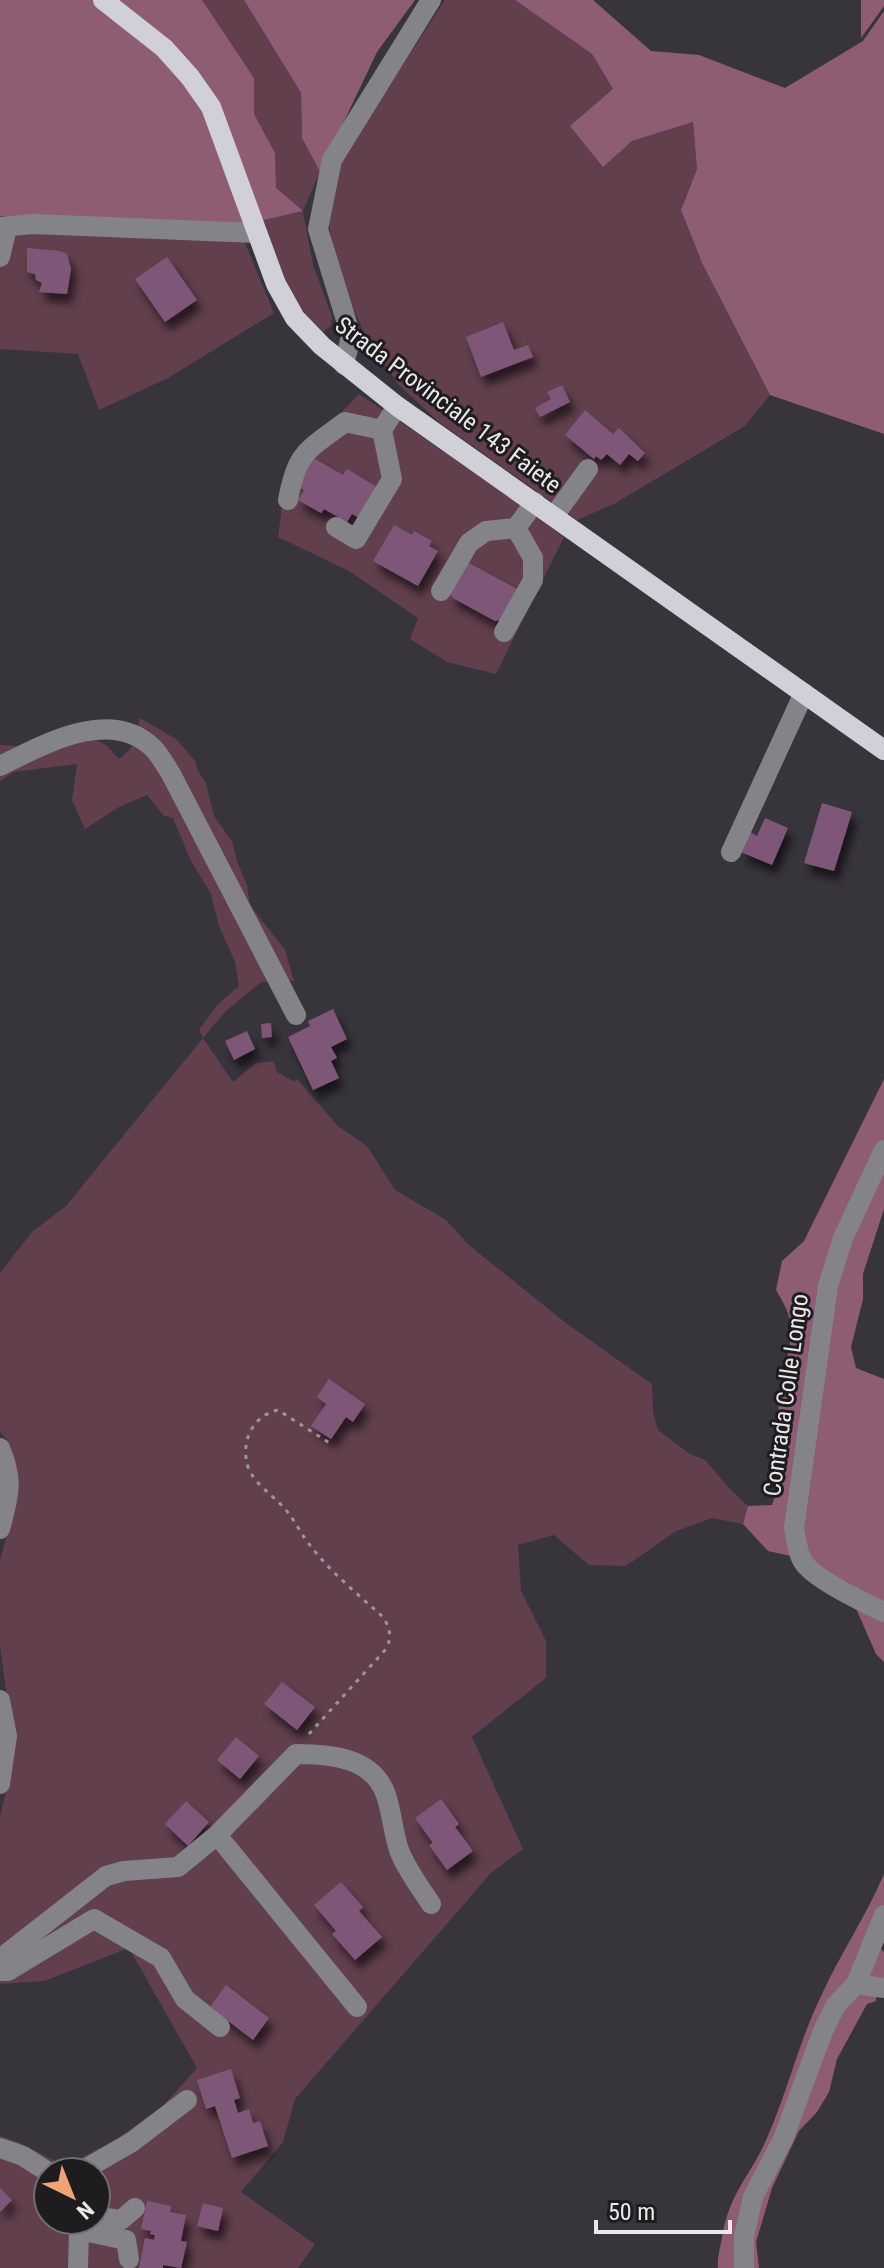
<svg xmlns="http://www.w3.org/2000/svg" width="884" height="2268" font-family="'Roboto Condensed',sans-serif">
<style>
.green{fill:#613f4d;fill-rule:evenodd}
.forest{fill:#8e5d73}
.building{fill:#7e5778;filter:url(#shadow)}
.lines{fill:none;stroke-linecap:round;stroke-linejoin:round}
.path{stroke:#99969b;stroke-width:3;stroke-dasharray:4 6;stroke-linecap:butt}
.minor{stroke:#848387;stroke-width:20}
.major{stroke:#d1d0d9;stroke-width:20}
.labels{text-anchor:middle;stroke-width:6;stroke-linejoin:round;paint-order:stroke}
.street-label{font-size:24px;fill:#ebe8ec;stroke:#1e1c1f}
</style>
<defs>
<filter id="shadow"><feDropShadow dx="5" dy="9" stdDeviation="4" flood-color="#0009"/></filter>
</defs>
<rect width="100%" height="100%" fill="#38343b"/>
<g class="green">
<path d="M202,0h42l57,93 1,45 18,34 -17,39 10,54 19,51 -1,10 -8,6c-34,-30 -47,-71 -62,-112l41,-9 -26,-23 -1,-35 -21,-39v-36z"/>
<path d="M445,0h70l77,54 21,35 -11,77 30,-25 61,-19 4,47 -16,41 21,53 68,132 -25,31 -131,78 -37,16 -138,-98 -41,-38 -33,-49 -25,-57 -11,-53 10,-62z"/>
<path d="M0,216l42,5 196,5 36,87 -106,65 -69,32 -21,-56 -78,-5z"/>
<path d="M359,394l124,84 81,59 -68,137 -49,-12 -37,-23 8,-21 -69,-47 -71,-34 9,-68z"/>
<path d="M140,718l36,21 19,22 3,10 8,12 8,33 18,25 5,20 10,24 3,20 35,45 9,31 -33,1 -35,29 -23,27 30,44 23,-19 17,-2 4,11 16,9 5,-1 40,46 29,20 28,44 51,30 24,26 96,77 86,61 1,28 5,18 32,24 15,6 25,29 18,17 -5,18 -31,-6 -36,13 -50,35 -37,-1 -35,-30 -36,10 3,46 25,50v37l-74,59 51,112 -32,24 -196,226 -12,43 -42,50 74,52 -17,24h-298v-132l18,6 47,24 50,-26 47,-33 35,-39 -68,-120 -85,33 -44,3v-167l9,-40 2,-50 -11,-81v-85l12,-46 3,-44 -8,-31 -7,-8v-159l32,-41 34,-26 137,-168 -4,-8 18,-25 22,-19 -4,-24 -16,-36 -8,-32 -20,-33 -18,-43 -9,-2 -17,-21 -28,12 -34,22 -13,-29 5,-36 -63,8 -14,9v-36l15,1 17,9 59,-18 16,9 12,13c17,-12 16,-21 21,-41zM48,2172h48v48h-48z"/>
</g>
<g class="forest">
<path d="M0,0h202l52,78v36l21,39 1,35 27,23 -65,15 -196,-5 -42,-5z"/>
<path d="M244,0h171l-38,52 -57,120 -18,-34 -1,-45z"/>
<path d="M515,0h78l58,51 48,4 86,33 78,-47 21,-30v423l-114,-39 -68,-132 -21,-53 16,-41 -4,-47 -61,19 -29,26 -33,-41 43,-37 -21,-35z"/>
<path d="M861,0h23v6l-23,32z"/>
<path d="M884,1079v130l-21,65v25l-12,48 5,21 28,11v283l-8,-8 -22,-50 -59,-47 -27,-6 -25,-27 5,-18 24,-1c13,-35 4,-70 7,-106 1,-23 12,-45 12,-68 0,-17 -7,-27 -15,-41l6,-29 22,-20z"/>
<path d="M884,1874v69l-6,3 6,6v30l-7,-1 -1,20 -9,3 -30,55 -8,33 -12,20 -18,19 -27,57 -16,54 3,26h-41c-1,-10 2,-20 4,-30 7,-46 29,-62 45,-100 21,-48 32,-97 55,-144 19,-41 44,-78 62,-120z"/>
</g>
<g class="building">
<path d="M27,248l33,3 7,3 4,15 -4,25 -28,-2 3,-9 -6,-3 -1,-6 -8,-2z"/>
<path d="M167,257l30,43 -32,22 -30,-43z"/>
<path d="M503,322l11,28 14,-5 5,12 -52,20 -15,-40z"/>
<path d="M562,385l8,17 -30,15 -5,-9 16,-9 -4,-7z"/>
<path d="M585,410l28,24 6,-6 26,25 -7,8 -9,-7 -9,11 -13,-11 -6,6 -5,-4 -2,3 -29,-24z"/>
<path d="M313,458l30,17 4,-6 30,18 -18,31 -7,-4 -5,8 -23,-13 -3,4 -23,-13 6,-10 -7,-4z"/>
<path d="M394,525l18,10 2,-4 18,10 -3,5 9,5 -20,35 -45,-25z"/>
<path d="M465,561l54,29 -19,30 -5,1 -42,-23 -3,-4z"/>
<path d="M822,803l30,9 -18,59 -30,-8z"/>
<path d="M765,818l23,10 -16,37 -31,-13 9,-20 7,4z"/>
<path d="M333,1009l14,30 -16,8 6,11 -6,3 8,17 -26,12 -25,-53 22,-11 -2,-5z"/>
<path d="M271,1023l1,14 -10,1 -1,-14z"/>
<path d="M247,1031l8,18 -21,11 -9,-19z"/>
<path d="M329,1379l36,25 -12,18 -7,-5 -15,22 -20,-13 15,-22 -9,-7z"/>
<path d="M282,1682l33,25 -18,23 -33,-26z"/>
<path d="M236,1737l23,19 -19,23 -23,-19z"/>
<path d="M441,1799l18,25 -4,3 18,24 -26,19 -18,-25 4,-2 -18,-25z"/>
<path d="M186,1801l23,21 -21,24 -23,-22z"/>
<path d="M341,1882l22,25 -4,4 23,26 -27,23 -23,-26 4,-3 -22,-26z"/>
<path d="M226,1985l43,33 -16,22 -43,-33z"/>
<path d="M231,2069l9,29 -6,2 4,13 11,-4 4,14 7,-2 8,25 -36,12 -17,-52 -9,3 -9,-29z"/>
<path d="M0,2188l12,12 -12,12z"/>
<path d="M147,2201l24,5 -1,6 16,3 -5,26 6,1 -6,26 -18,-3v3h-24l6,-30 9,2 1,-5 -5,-1 1,-3 -10,-2z"/>
<path d="M203,2203l20,5 -5,23 -21,-5z"/>
</g>
<g class="lines">
<path class="path" d="M309,1734l77,-85c6,-12 4,-19 -2,-31 -25,-23 -54,-46 -75,-74 -9,-11 -14,-24 -24,-35 -12,-14 -30,-24 -37,-42 -8,-25 5,-52 30,-57l53,34"/>
<g class="minor">
<path d="M0,227l33,-3 224,9"/>
<path d="M0,257l7,-29"/>
<path d="M344,365l7,-29 -33,-107 14,-69 99,-160"/>
<path d="M288,500c9,-49 19,-49 57,-78l37,8"/>
<path d="M554,516l34,-47"/>
<path d="M336,527l20,12 36,-60 -10,-49 15,-24"/>
<path d="M441,591l28,-48 17,-12 30,-3 19,-26"/>
<path d="M504,632l29,-52v-22l-17,-30"/>
<path d="M0,766c43,-21 110,-60 153,-18 7,7 13,18 18,26l125,241"/>
<path d="M731,852l73,-159"/>
<path d="M884,1150l-41,88 -15,48 -34,242c2,9 3,23 8,32 9,18 63,43 82,52"/>
<path d="M0,1448c14,33 9,47 0,81"/>
<path d="M0,1700l7,36 -7,48"/>
<path d="M217,1835l140,172"/>
<path d="M0,1959l106,-83 18,-5 54,-4 39,-32 79,-81c34,0 77,3 90,41 6,18 7,37 13,55 7,19 21,37 32,54"/>
<path d="M0,1971h8l86,-52 67,39 24,41 35,28"/>
<path d="M856,1984l28,-69"/>
<path d="M0,2148l23,8 25,16"/>
<path d="M80,2172l52,-30 55,-42"/>
<path d="M96,2216l25,4 14,-12"/>
<path d="M75,2220l4,10 -1,38"/>
<path d="M79,2230l47,10 3,19"/>
<path d="M744,2268v-32l9,-39 30,-58 40,-108 13,-26 20,-21 28,4"/>
</g>
<path class="major" d="M103,0l61,48 26,29 21,30 65,177 19,34 27,28 75,60 487,344"/>
</g>
<g class="labels">
<g class="street-label">
<text transform="translate(448 405) rotate(37)" y="8">Strada Provinciale 143 Faiete</text>
<text transform="translate(786 1395) rotate(-82)" y="8">Contrada Colle Longo</text>
</g>
</g>
<g transform="translate(72 2196) rotate(137)"><circle r="38" fill="#1e1c1f" stroke="#706e71" stroke-width="2"/>
<path d="M0-6L14 30L0 20L-14 30Z" fill="#efa376"/>
<text y="-12" font-size="22" font-weight="bold" text-anchor="middle" fill="#ebe8ec">N</text>
</g>
<path d="M596 2220v12h134v-12" fill="none" stroke="#ebe8ec" stroke-width="4"/>
<text x="608" y="2220" font-size="24" fill="#ebe8ec" stroke="#1e1c1f" stroke-width="6" paint-order="stroke">50 m</text>
</svg>
